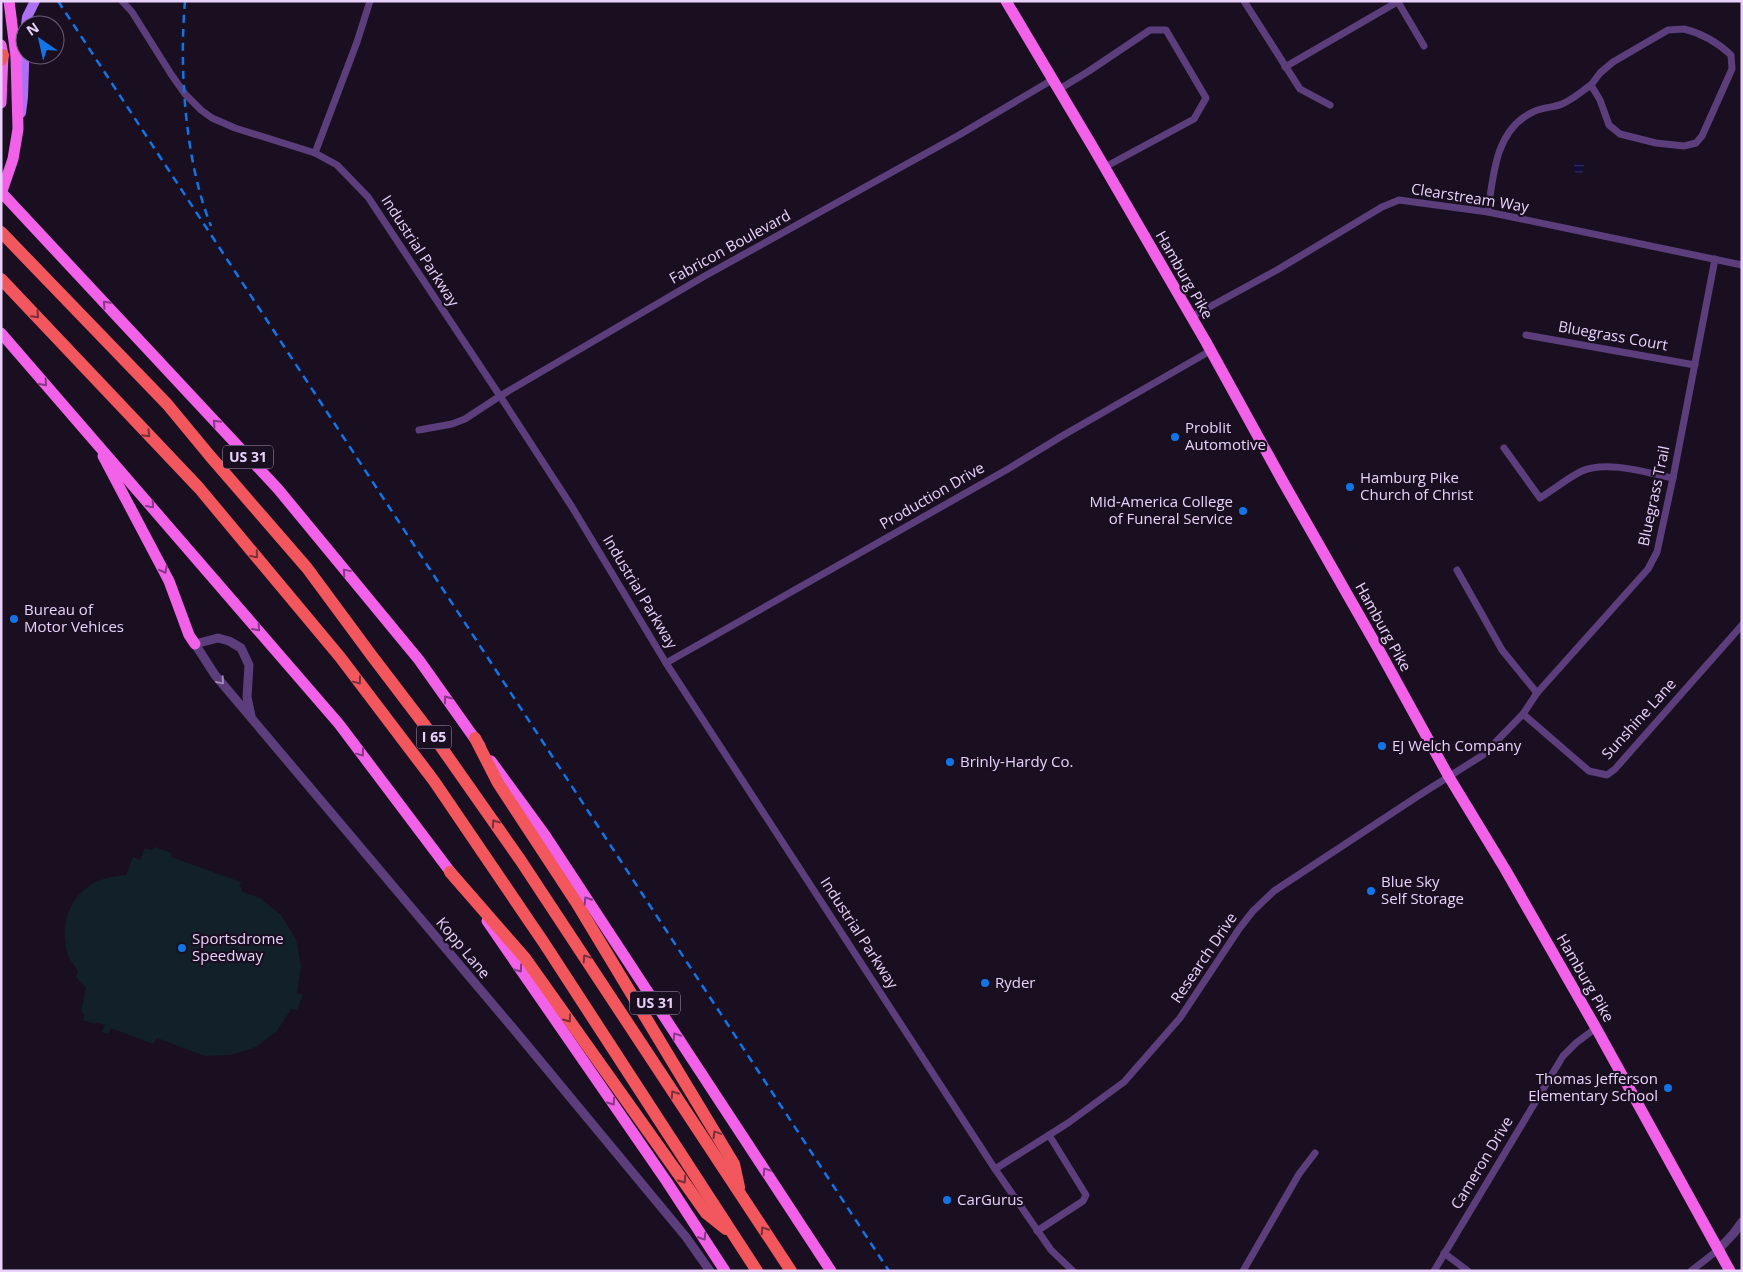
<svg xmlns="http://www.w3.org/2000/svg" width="1743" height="1272" font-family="'Open Sans',sans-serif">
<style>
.green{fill:#122029}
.water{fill:url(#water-rules)}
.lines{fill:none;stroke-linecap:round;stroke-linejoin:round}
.minor{stroke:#5b3e7b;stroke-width:7}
.tertiary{stroke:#5b3e7b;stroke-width:9}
.secondary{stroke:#ad70f3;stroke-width:10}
.primary{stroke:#f262e9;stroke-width:11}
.motorway{stroke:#f1575d;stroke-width:12}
.rail{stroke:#1374e6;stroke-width:2.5;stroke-dasharray:8 6;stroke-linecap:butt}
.oneway{stroke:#863884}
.oneway2{stroke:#7a2f3b}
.oneway3{stroke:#a288bb}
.poi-dot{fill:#1374e6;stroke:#190f20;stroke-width:2}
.labels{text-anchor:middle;stroke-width:4.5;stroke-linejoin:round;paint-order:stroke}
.shield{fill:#190f20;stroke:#ab97b9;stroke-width:1}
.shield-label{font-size:14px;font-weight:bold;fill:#e9d1fb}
.street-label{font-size:15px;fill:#e9d1fb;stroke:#190f20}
.poi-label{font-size:15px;fill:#e9d1fb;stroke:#190f20;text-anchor:start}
</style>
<defs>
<pattern id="water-rules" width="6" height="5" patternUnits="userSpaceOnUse" patternTransform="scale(1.25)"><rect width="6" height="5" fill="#110d3a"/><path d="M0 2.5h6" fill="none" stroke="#342f57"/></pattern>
</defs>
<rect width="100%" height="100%" fill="#190f20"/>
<path class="green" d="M155,847l16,6v4l70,25 -2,5 3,1 -1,3 19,7 21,17 15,24 5,27 -4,27 6,2 -6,15 -6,-1 -14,22 -21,16 -25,8 -26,1 -48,-18 -4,6 -42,-16 -3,6 -6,-2 3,-7 -9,-3 -1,2 -12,-4 2,-6 -4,-2 5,-25 -10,-10 2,-6c-3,-5 -8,-10 -10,-16 -11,-34 6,-71 43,-78 5,-1 10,-1 15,-2l7,-18 7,3 5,-12 6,2z"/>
<circle class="water" cx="1579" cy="168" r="5.5"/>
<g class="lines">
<g class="minor">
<path d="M122,1l10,11 39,62 14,20 16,16 11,8 23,10 80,25 22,12 31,32 132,199 72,111 94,156 329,506 56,81 22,21"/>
<path d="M1244,1l56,88 30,16"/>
<path d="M1398,2l26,44"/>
<path d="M1684,29c17,4 34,14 47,26l1,14 -30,67 -6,7 -12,3 -28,-3 -36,-9 -11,-9 -9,-25 -9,-15 9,-12 13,-11 55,-32z"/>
<path d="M1285,67l114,-66"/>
<path d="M1058,90l31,-19 61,-41h16l40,68 -12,21 -89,48"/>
<path d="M315,153l42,-111 13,-41"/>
<path d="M1488,212c5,-35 7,-83 45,-100 9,-5 20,-4 29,-8 10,-4 20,-13 29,-19"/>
<path d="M1191,317l86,-47 105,-63 17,-7 89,12 254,53"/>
<path d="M1526,335l169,30"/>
<path d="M419,430l33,-6 13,-5 35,-23 203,-119 256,-142 93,-55"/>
<path d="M1504,448l36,50c13,-8 29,-21 42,-27 25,-11 66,2 91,7"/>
<path d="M1457,570l45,80 35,43"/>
<path d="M666,663l342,-194 54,-33 148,-85"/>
<path d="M1523,714l66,57 18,4 8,-6 127,-144"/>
<path d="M995,1169l73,-46 56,-41 56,-64 59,-89 14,-18 21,-20 144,-95 65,-41 40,-41 14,-21 111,-124 9,-17 16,-74 42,-219"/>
<path d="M1037,1231l46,-30 3,-6 -37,-60"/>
<path d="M1444,1253l24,18"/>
<path d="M1243,1271l56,-97 16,-21"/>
<path d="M1434,1271l129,-215 13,-13 20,-15"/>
<path d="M1691,1271l27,-21"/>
</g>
<g class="tertiary">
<path d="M251,716l-4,-19 2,-32 -8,-17 -12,-7 -11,-3 -23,6 20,31 302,358 169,204 24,34"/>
<path d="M1718,1250l16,-17 8,-11"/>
</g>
<g class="secondary">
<path d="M26,25l1,-8 8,-16"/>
<path d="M21,113l2,-16 2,-62"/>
</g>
<g class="primary">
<path d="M1006,1l88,148 112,193 76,138 97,170 70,127 56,92 91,159 134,243"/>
<path d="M1,45l2,10 -2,48"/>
<path d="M1,192l277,297 141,171 61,86"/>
<path d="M1,194l12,-35 5,-30 -2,-72 -7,-56"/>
<path d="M1,333l338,391 116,154"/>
<path d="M103,456l66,125 20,54 6,9"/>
<path d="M491,761l54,74 286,436"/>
<path d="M487,921l180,261 58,89"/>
</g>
<g class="motorway">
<path d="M1,60l2,-5"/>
<path d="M1,232l166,172 43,52 97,112 65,88 67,88 82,117 270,410"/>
<path d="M1,279l198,209 141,169 94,124 110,162 213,328"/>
<path d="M475,738l23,45 78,119 158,262 5,23"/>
<path d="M450,872l75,86 181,255 20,16"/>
</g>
<g class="rail">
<path d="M58,1l831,1270"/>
<path d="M185,1c-6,69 0,160 26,225"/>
</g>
</g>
<defs><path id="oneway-chevron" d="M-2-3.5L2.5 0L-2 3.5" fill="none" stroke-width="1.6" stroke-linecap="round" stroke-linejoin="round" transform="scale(1.25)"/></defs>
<g class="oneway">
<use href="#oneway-chevron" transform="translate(106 304) rotate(-133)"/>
<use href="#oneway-chevron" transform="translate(44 383) rotate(48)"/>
<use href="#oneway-chevron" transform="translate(216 423) rotate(-133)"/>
<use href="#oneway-chevron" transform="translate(151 505) rotate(49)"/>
<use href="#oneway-chevron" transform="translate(164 570) rotate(62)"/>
<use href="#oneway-chevron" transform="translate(346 572) rotate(-130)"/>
<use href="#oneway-chevron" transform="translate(257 628) rotate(49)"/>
<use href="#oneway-chevron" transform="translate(447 699) rotate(-126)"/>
<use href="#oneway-chevron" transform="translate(361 753) rotate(53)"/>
<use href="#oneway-chevron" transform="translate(587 900) rotate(-123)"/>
<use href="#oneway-chevron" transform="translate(519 969) rotate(55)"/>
<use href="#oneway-chevron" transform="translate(676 1036) rotate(-123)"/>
<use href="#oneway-chevron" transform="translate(612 1102) rotate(55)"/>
<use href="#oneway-chevron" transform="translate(766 1171) rotate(-123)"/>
<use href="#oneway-chevron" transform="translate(703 1237) rotate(57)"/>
</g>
<g class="oneway2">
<use href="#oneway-chevron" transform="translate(36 315) rotate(47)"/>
<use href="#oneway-chevron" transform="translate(147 434) rotate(47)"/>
<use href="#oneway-chevron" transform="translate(255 555) rotate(50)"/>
<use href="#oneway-chevron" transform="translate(358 681) rotate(53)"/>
<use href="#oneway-chevron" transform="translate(495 823) rotate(-125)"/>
<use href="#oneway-chevron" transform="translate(586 958) rotate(-123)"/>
<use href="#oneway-chevron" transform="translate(568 1019) rotate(54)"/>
<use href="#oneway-chevron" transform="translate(674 1094) rotate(-123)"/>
<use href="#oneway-chevron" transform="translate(716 1134) rotate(-121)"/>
<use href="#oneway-chevron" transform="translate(683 1180) rotate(55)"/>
<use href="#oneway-chevron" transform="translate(764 1230) rotate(-123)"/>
</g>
<use class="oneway3" href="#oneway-chevron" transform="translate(221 681) rotate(49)"/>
<g class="poi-dot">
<circle cx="1175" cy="437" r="5"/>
<circle cx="1350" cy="487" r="5"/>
<circle cx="1243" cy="511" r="5"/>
<circle cx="14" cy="619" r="5"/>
<circle cx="1382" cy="746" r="5"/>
<circle cx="950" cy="762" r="5"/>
<circle cx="1371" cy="891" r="5"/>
<circle cx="182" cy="948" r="5"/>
<circle cx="985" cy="983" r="5"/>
<circle cx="1668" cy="1088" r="5"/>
<circle cx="947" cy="1200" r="5"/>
</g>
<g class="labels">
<g class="shield">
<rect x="223" y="445.5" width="50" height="23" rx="4"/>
<rect x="416.5" y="725.5" width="35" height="23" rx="4"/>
<rect x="630" y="991.5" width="50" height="23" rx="4"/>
</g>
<g class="shield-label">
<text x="248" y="462">US 31</text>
<text x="434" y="742">I 65</text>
<text x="655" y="1008">US 31</text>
</g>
<g class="street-label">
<text transform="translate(1470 198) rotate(9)" y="5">Clearstream Way</text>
<text transform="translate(730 247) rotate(-29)" y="5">Fabricon Boulevard</text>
<text transform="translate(420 251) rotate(57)" y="5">Industrial Parkway</text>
<text transform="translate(1184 275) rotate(60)" y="5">Hamburg Pike</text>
<text transform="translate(1613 336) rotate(10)" y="5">Bluegrass Court</text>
<text transform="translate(932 496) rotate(-30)" y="5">Production Drive</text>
<text transform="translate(1654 496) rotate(-78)" y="5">Bluegrass Trail</text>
<text transform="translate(640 592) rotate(59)" y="5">Industrial Parkway</text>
<text transform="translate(1383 627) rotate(61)" y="5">Hamburg Pike</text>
<text transform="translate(1639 719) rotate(-48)" y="5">Sunshine Lane</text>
<text transform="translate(859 933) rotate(57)" y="5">Industrial Parkway</text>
<text transform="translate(463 948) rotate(50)" y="5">Kopp Lane</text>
<text transform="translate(1204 958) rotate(-56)" y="5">Research Drive</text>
<text transform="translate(1585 978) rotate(60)" y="5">Hamburg Pike</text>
<text transform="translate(1482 1163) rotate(-59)" y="5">Cameron Drive</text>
</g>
<g class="poi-label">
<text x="1185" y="433">Problit<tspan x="1185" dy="17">Automotive</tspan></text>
<text x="1360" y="483">Hamburg Pike<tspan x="1360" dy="17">Church of Christ</tspan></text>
<text x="1233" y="507" text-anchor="end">Mid-America College<tspan x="1233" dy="17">of Funeral Service</tspan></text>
<text x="24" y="615">Bureau of<tspan x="24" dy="17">Motor Vehices</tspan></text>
<text x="1392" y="751">EJ Welch Company</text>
<text x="960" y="767">Brinly-Hardy Co.</text>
<text x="1381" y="887">Blue Sky<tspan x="1381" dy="17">Self Storage</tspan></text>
<text x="192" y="944">Sportsdrome<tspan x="192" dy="17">Speedway</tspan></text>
<text x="995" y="988">Ryder</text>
<text x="1658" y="1084" text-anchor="end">Thomas Jefferson<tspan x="1658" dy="17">Elementary School</tspan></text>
<text x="957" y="1205">CarGurus</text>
</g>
</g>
<rect width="1743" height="1272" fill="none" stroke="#e9d1fb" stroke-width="5"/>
<g transform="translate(40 40) rotate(326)"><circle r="24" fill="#190f20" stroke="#6c5d78"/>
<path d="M0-4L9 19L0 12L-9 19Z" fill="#1374e6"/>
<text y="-8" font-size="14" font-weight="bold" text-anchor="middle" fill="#e9d1fb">N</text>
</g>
</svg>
